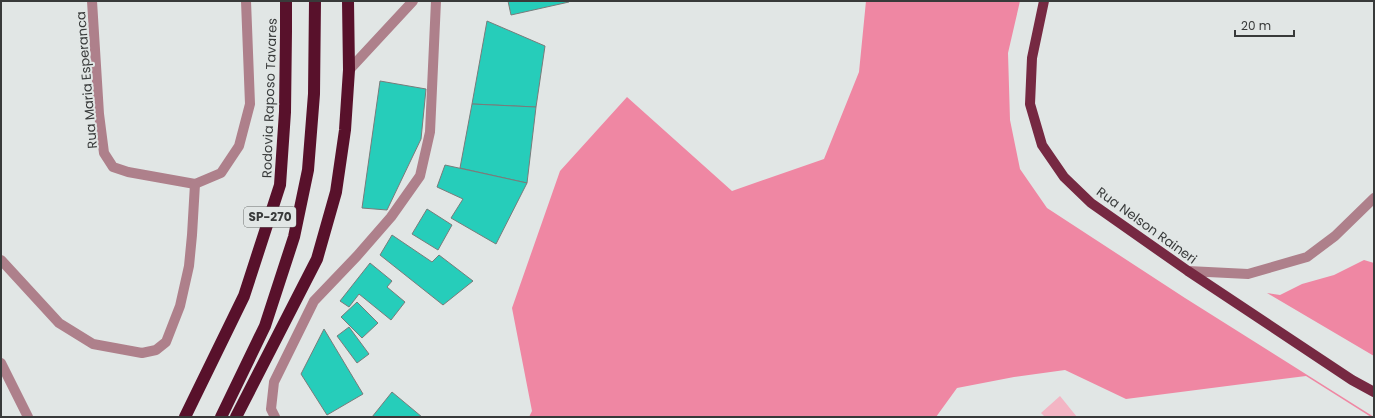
<svg xmlns="http://www.w3.org/2000/svg" width="1375" height="418" font-family="Poppins,sans-serif">
<style>
.green{fill:#f3b5c4}
.forest{fill:#ef87a3}
.building{fill:#26cdba;stroke:#787c7b}
.lines{fill:none;stroke-linecap:round;stroke-linejoin:round}
.minor{stroke:#ae808b;stroke-width:10}
.major{stroke:#762942;stroke-width:10}
.highway{stroke:#58112b;stroke-width:12}
.labels{text-anchor:middle;stroke-width:4;stroke-linejoin:round;paint-order:stroke}
.shield{fill:#e1e6e5;stroke:#6b6e6d;stroke-width:1}
.shield-label{font-size:12px;font-weight:bold;fill:#383a3a}
.street-label{font-size:13px;fill:#383a3a;stroke:#e1e6e5}
</style>
<rect width="100%" height="100%" fill="#e1e6e5"/>
<path class="green" d="M1060,396l17,21h-32l-4,-4z"/>
<g class="forest">
<path d="M866,1h154l-12,52 2,67 10,49 27,39 138,90 189,119h-3l-65,-41 -180,23 -61,-29 -51,7 -57,11 -21,29h-407l3,-6 -20,-103 48,-137 67,-74 105,94 92,-32 35,-87z"/>
<path d="M1364,260l10,3v93l-107,-63 13,2 22,-11 32,-9z"/>
</g>
<g class="building">
<path d="M508,1h61v1l-58,13z"/>
<path d="M487,21l58,25 -9,61 -64,-3z"/>
<path d="M380,81l46,8 -5,50 -34,71 -25,-2z"/>
<path d="M472,104l64,3 -9,76 -67,-15z"/>
<path d="M445,165l82,18 -31,61 -45,-26 12,-19 -26,-12z"/>
<path d="M427,209l25,16 -14,25 -26,-16z"/>
<path d="M392,235l40,27 7,-7 34,26 -30,24 -63,-50z"/>
<path d="M370,263l22,18 -5,6 18,15 -14,18 -32,-26 -10,13 -9,-6z"/>
<path d="M357,302l21,21 -16,15 -21,-21z"/>
<path d="M349,327l20,27 -12,9 -20,-27z"/>
<path d="M324,329l39,65 -36,21 -26,-41z"/>
<path d="M392,392l30,25h-50z"/>
</g>
<g class="lines">
<g class="minor">
<path d="M92,1l7,113 5,39 9,14 15,5 67,12"/>
<path d="M349,70l64,-69"/>
<path d="M195,184l26,-11 18,-27 11,-42 -4,-103"/>
<path d="M1,260l58,63 34,21 49,9 14,-3 10,-8 14,-36 9,-40 3,-31 3,-51"/>
<path d="M1188,271l60,3 59,-17 28,-21 39,-38"/>
<path d="M1,363l27,54"/>
<path d="M275,417l-4,-8 3,-27 40,-81 43,-45 34,-39 29,-41 10,-44 6,-131"/>
</g>
<path class="major" d="M1044,1l-12,57 -2,46 12,41 22,32 27,26 97,68 164,109 22,12"/>
<g class="highway">
<path d="M185,417l59,-121 36,-111 5,-73 1,-81v-30"/>
<path d="M221,417l44,-91 29,-89 14,-67 6,-76 1,-93"/>
<path d="M236,417l81,-158 19,-67 9,-62 4,-60 -1,-69"/>
</g>
</g>
<g class="labels">
<rect class="shield" x="244" y="207" width="52" height="20" rx="3"/>
<g class="shield-label">
<text x="270" y="221">SP-270</text>
</g>
<g class="street-label">
<text transform="translate(86 80) rotate(-95)" y="5">Rua Maria Esperanca</text>
<text transform="translate(269 98) rotate(-88)" y="5">Rodovia Raposo Tavares</text>
<text transform="translate(1147 225) rotate(36)" y="5">Rua Nelson Raineri</text>
</g>
</g>
<rect width="1375" height="418" fill="none" stroke="#383a3a" stroke-width="4"/>
<path d="M1235 30v6h59v-6" fill="none" stroke="#383a3a" stroke-width="2"/>
<text x="1241" y="30" font-size="12" fill="#383a3a" stroke="#e1e6e5" stroke-width="3" paint-order="stroke">20 m</text>
</svg>
